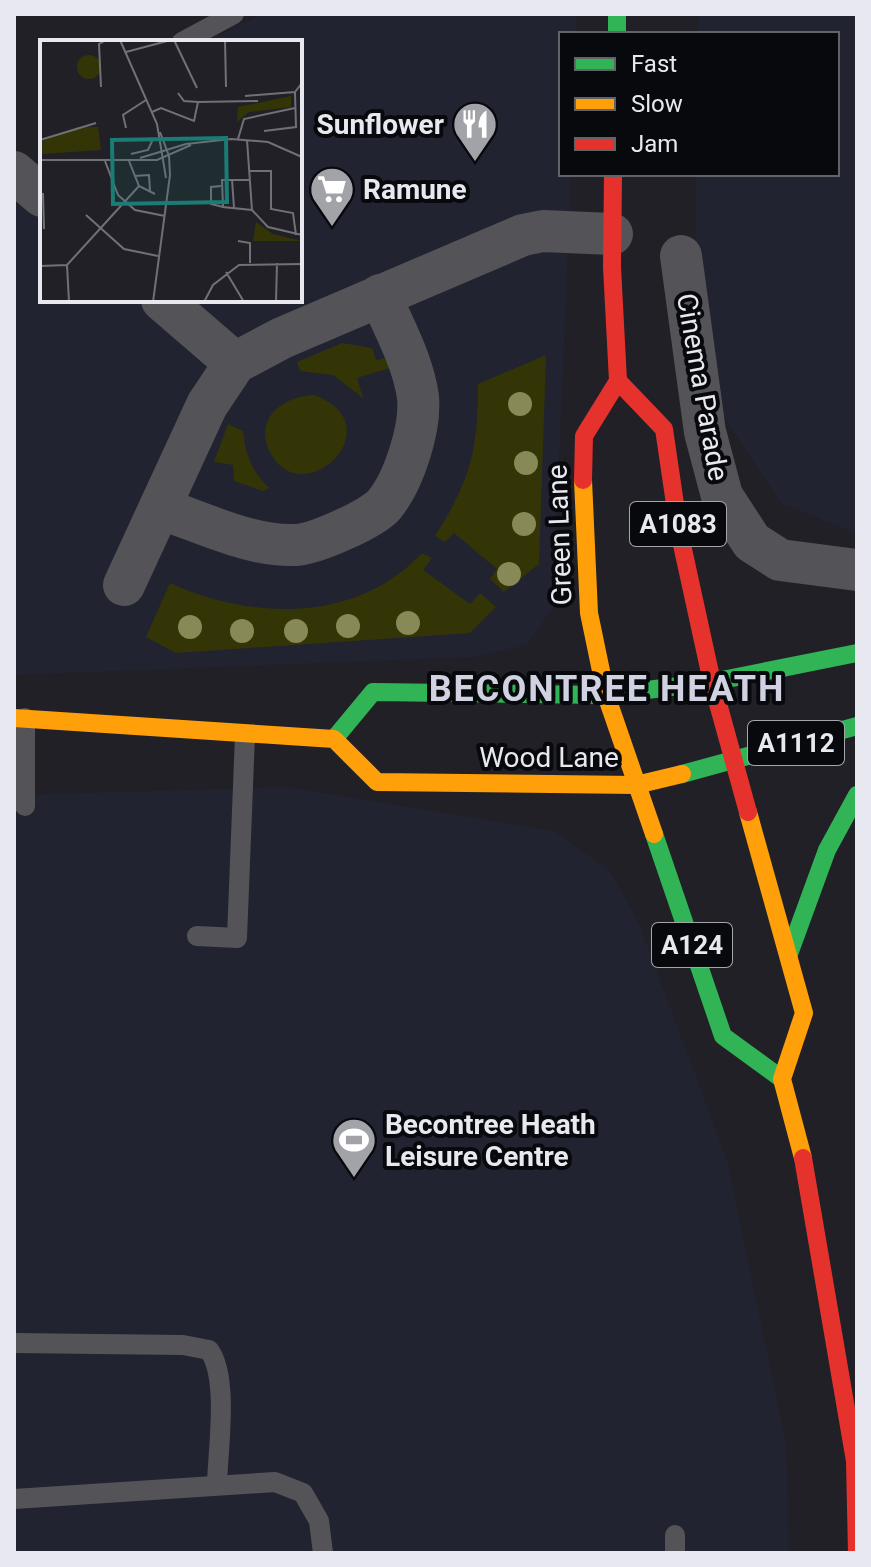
<svg xmlns="http://www.w3.org/2000/svg" width="871" height="1567" font-family="Roboto,sans-serif">
<style>
.built{fill:#212331}
.green{fill:#343507}
.lines{fill:none;stroke-linecap:round;stroke-linejoin:round}
.lane{stroke:#545458;stroke-width:20}
.street{stroke:#545458;stroke-width:42}
.fast{stroke:#30b455;stroke-width:18}
.slow{stroke:#ff9f0a;stroke-width:18}
.jam{stroke:#e5322d;stroke-width:18}
.tree{fill:#878956}
.labels{text-anchor:middle;stroke-width:8;stroke-linejoin:round;paint-order:stroke}
.shield{fill:#08090d;stroke:#a5a6ac;stroke-width:2}
.shield-label{font-size:26px;font-weight:bold;fill:#e8e9f0}
.poi-label{font-size:28px;font-weight:bold;fill:#e8e9f0;stroke:#08090d;text-anchor:start}
.street-label{font-size:28px;fill:#e8e9f0;stroke:#08090d}
.district-label{font-size:36px;font-weight:bold;letter-spacing:2px;fill:#d0d2e1;stroke:#08090d}
.inset-road{fill:none;stroke:#707077;stroke-width:2}
.view{fill:#1a7c74;fill-opacity:0.15;stroke:#1a7c74;stroke-width:4}
.inset-edge{fill:none;stroke:#e8e9f0;stroke-width:4}
</style>
<rect width="100%" height="100%" fill="#202026"/>
<g class="built">
<path d="M263,14h314l-1,20h-15v140h10l-18,434 -27,37 -52,12 -460,18v-468l28,-30v123h258v-258h-95z"/>
<path d="M699,14h158v520l-76,-31 -72,-108 -14,-150 1,-71h141v-140h-139z"/>
<path d="M287,787l267,44 56,40 29,53 88,236 59,285 3,108h-775v-758z"/>
</g>
<g class="green">
<path d="M342,343l30,5 4,12 11,-2 3,10 -33,10 6,20 -30,-23 -33,-4 -3,-9z"/>
<path d="M546,355l-7,209 -35,28 -14,-13 7,-10 -43,-36 -9,9 -10,-6c36,-57 43,-85 43,-152z"/>
<path d="M314,395c83,31 -14,122 -45,55 -15,-33 16,-54 45,-55z"/>
<path d="M228,424l15,7c2,22 9,41 26,57l-6,3 -29,-10 -1,-16 -19,-3z"/>
<path d="M422,553l10,5 -9,12 47,34 10,-11 16,14 -26,26 -294,20 -30,-16 24,-54c81,37 186,41 252,-30z"/>
</g>
<g class="lines">
<g class="lane">
<path d="M182,42l52,-28"/>
<path d="M25,806v-88"/>
<path d="M197,936l40,2 8,-203"/>
<path d="M14,1343l169,2 26,5c20,27 9,99 8,133"/>
<path d="M14,1499l261,-17 28,11 16,28 4,32"/>
<path d="M675,1535v18"/>
</g>
<g class="street">
<path d="M14,172l28,24"/>
<path d="M681,256l24,176 17,64 30,46 28,18 77,10"/>
<path d="M162,300l73,63"/>
<path d="M162,509c42,14 89,38 134,36 19,-1 76,-26 88,-40 20,-24 37,-77 34,-108 -5,-36 -24,-69 -38,-102"/>
<path d="M124,585l83,-180 28,-42 47,-25 241,-103 20,-4 69,3"/>
</g>
<g class="fast">
<path d="M617,14v20"/>
<path d="M334,739l39,-47 233,3 106,-13 145,-29"/>
<path d="M682,774l175,-48"/>
<path d="M654,834l69,202 59,43"/>
<path d="M789,954l38,-104 30,-55"/>
</g>
<g class="slow">
<path d="M583,480l6,133 17,82 48,139"/>
<path d="M14,718l320,21 43,43 259,3 46,-11"/>
<path d="M748,812l56,201 -22,66 21,79"/>
</g>
<g class="jam">
<path d="M618,381l46,48 15,102 33,151 36,130"/>
<path d="M583,480l1,-44 34,-55 -6,-114 1,-93"/>
<path d="M803,1158l52,303 2,92"/>
</g>
</g>
<g class="tree">
<circle cx="520" cy="404" r="12"/>
<circle cx="526" cy="463" r="12"/>
<circle cx="524" cy="524" r="12"/>
<circle cx="509" cy="574" r="12"/>
<circle cx="408" cy="623" r="12"/>
<circle cx="348" cy="626" r="12"/>
<circle cx="190" cy="627" r="12"/>
<circle cx="242" cy="631" r="12"/>
<circle cx="296" cy="631" r="12"/>
</g>
<defs>
<g id="restaurant-pin" transform="scale(2.3)"><path d="M0 17L-7.5 6A9.5 9.5 0 1 1 7.5 6Z" fill="#a2a3a9" stroke="#08090d"/><path d="M-5-6h1v4h1v-4h1v4h1v-4h1v5L-1.5 .5V6h-2V.5L-5-1ZM5-6V6H3V1.5H1.5Q1.5-4 5-6Z" fill="#fff"/></g>
<g id="supermarket-pin" transform="scale(2.3)"><path d="M0 17L-7.5 6A9.5 9.5 0 1 1 7.5 6Z" fill="#a2a3a9" stroke="#08090d"/><path d="M-6-5.5h2.5l.6 2H6L4.5 2H-2.5L-4.4-4H-6ZM-1.5 3.2a1.3 1.3 0 1 0 .1 0ZM3 3.2a1.3 1.3 0 1 0 .1 0Z" fill="#fff"/></g>
<g id="stadium-pin" transform="scale(2.3)"><path d="M0 17L-7.5 6A9.5 9.5 0 1 1 7.5 6Z" fill="#a2a3a9" stroke="#08090d"/><path d="M0-5a6.5 5 0 1 0 0 10a6.5 5 0 1 0 0-10ZM-3.5-1.8h7v3.6h-7Z" fill="#fff"/></g>
</defs>
<g fill-rule="evenodd">
<use href="#restaurant-pin" x="475" y="124"/>
<use href="#supermarket-pin" x="332" y="189"/>
<use href="#stadium-pin" x="354" y="1140"/>
</g>
<g class="labels">
<g class="shield">
<rect x="630" y="502" width="96" height="44" rx="6"/>
<rect x="748" y="721" width="96" height="44" rx="6"/>
<rect x="652" y="923" width="80" height="44" rx="6"/>
</g>
<g class="shield-label">
<text x="678" y="533">A1083</text>
<text x="796" y="752">A1112</text>
<text x="692" y="954">A124</text>
</g>
<g class="poi-label">
<text x="444" y="134" text-anchor="end">Sunflower</text>
<text x="363" y="199">Ramune</text>
<text x="385" y="1134">Becontree Heath<tspan x="385" dy="32">Leisure Centre</tspan></text>
</g>
<g class="street-label">
<text transform="translate(703 387) rotate(80)" y="10">Cinema Parade</text>
<text transform="translate(559 535) rotate(-92)" y="10">Green Lane</text>
<text x="549" y="767">Wood Lane</text>
</g>
<g class="district-label">
<text x="607" y="701">BECONTREE HEATH</text>
</g>
</g>
<g transform="translate(40 40)">
<rect width="262" height="262" fill="#202026"/>
<path d="M37 27a12 12 0 1 1 24 0a12 12 0 1 1-24 0ZM251,56v11l-42,5 -12,10 1,-15zM38,87h20l3,23 -58,4 -3,-12zM216,182l17,12 29,7h-49z" fill="#343507"/>
<path class="inset-road" d="M80,0l37,84 9,54M134,0l23,48M185,0l1,47M86,12l45,-12M61,47l-2,-43 7,-4M138,53l6,8 14,1M205,56l50,-4M112,72l9,-4 33,13 4,-19 60,-1M86,88l-3,-13 23,-15M224,91l32,-4 -1,-35 7,-9M198,99l6,-20 51,-11M0,100l56,-17M207,100l5,70 16,17 34,8M91,114l17,-4 5,-11M100,118l46,-14 45,-5 37,3 34,15M0,120h117l34,-15M65,121l13,34 17,15 30,6M89,121l10,25 16,8M209,131h22v38l22,4 3,22M94,136l15,-1 1,16M192,139l2,29M209,140h-27l1,27 29,3M181,146l-10,1v17l12,3M3,153l1,36M46,175l38,34 34,7M198,201l12,2v20M27,225l2,37M0,226l27,-1 72,-79M186,232l18,30M113,262l17,-127 -1,-19 -9,-24M164,262l9,-17 26,-20 63,-1M236,262l1,-39"/>
<path class="view" d="M186,98l1,64 -114,2 -1,-64z"/>
<rect width="262" height="262" class="inset-edge"/>
</g>
<rect width="871" height="1567" fill="none" stroke="#e8e9f0" stroke-width="32"/>
<rect x="559" y="32" width="280" height="144" fill="#08090d" stroke="#626368" stroke-width="2"/>
<rect x="575" y="58" width="40" height="12" fill="#30b455" stroke="#626368" stroke-width="2"/>
<text x="631" y="72" font-size="24" fill="#e8e9f0">Fast</text>
<rect x="575" y="98" width="40" height="12" fill="#ff9f0a" stroke="#626368" stroke-width="2"/>
<text x="631" y="112" font-size="24" fill="#e8e9f0">Slow</text>
<rect x="575" y="138" width="40" height="12" fill="#e5322d" stroke="#626368" stroke-width="2"/>
<text x="631" y="152" font-size="24" fill="#e8e9f0">Jam</text>
</svg>
